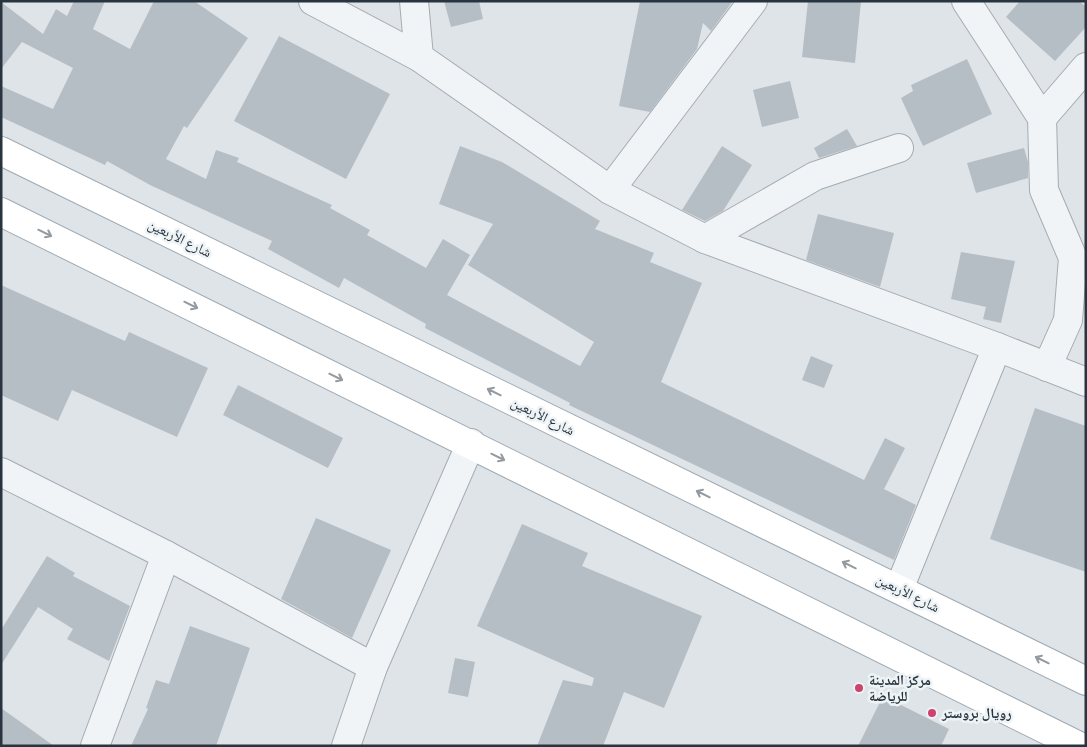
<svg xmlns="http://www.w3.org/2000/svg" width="1087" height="747" font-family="'Titillium Web','Noto Naskh Arabic',sans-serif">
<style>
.building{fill:#b6bec5}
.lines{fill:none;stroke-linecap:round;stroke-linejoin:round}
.minor-casing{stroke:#a4acb2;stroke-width:30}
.major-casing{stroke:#9eaab4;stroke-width:30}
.minor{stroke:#f1f4f6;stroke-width:28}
.major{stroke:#fff;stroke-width:28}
.oneway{stroke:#949a9f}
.poi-dot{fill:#ce436e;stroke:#eef3f6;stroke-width:2}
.labels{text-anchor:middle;stroke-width:5;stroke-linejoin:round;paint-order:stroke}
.street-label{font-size:14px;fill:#28343f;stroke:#eef3f6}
.poi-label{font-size:14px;font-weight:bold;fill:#28343f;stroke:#eef3f6;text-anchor:start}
</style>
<rect width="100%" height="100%" fill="#dfe4e8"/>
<g class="building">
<path d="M74,1h31l-12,28 37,20 24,-48h40l54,37 -61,90 -3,-2 -18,33 40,20 10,-29 23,8 -2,4 95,43 -2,3 40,22 -3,5 59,33 17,-29 27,16 -23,40 133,71 14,-24 -126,-77 25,-41 -54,-20 21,-58 42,16 98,59 -5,8 59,24 -4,9 52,21 -41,99 203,98 21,-42 20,10 -21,41 32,16 -22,55 -325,-155 1,-2 -145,-75 1,-4 -82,-46 -5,10 -71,-39 4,-8 -122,-56 -43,-24 -2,4 -104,-48v-31l52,23 20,-41 -51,-26 -21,27v-67l42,32 13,-25 11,7z"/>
<path d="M444,1h35l4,18 -32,8z"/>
<path d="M640,1h93l-22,30 -8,-8 -6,26 -47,63 -31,-6z"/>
<path d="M808,1h53l-6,62 -53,-6z"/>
<path d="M1020,1h59l7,6v20l-31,34 -49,-44z"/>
<path d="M279,36l111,58 -44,85 -112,-58z"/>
<path d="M967,59l25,55 -69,32 -22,-48 12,-7 -2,-6z"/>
<path d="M790,81l9,37 -37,9 -9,-37z"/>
<path d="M847,129l10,17 -38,12 -5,-10z"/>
<path d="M722,146l30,19 -29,46 -18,10 -23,-11z"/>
<path d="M1024,148l4,14v16l-52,15 -9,-30z"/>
<path d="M818,214l76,19 -14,54 -74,-27z"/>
<path d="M961,252l54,9 -14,62 -18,-4 3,-12 -35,-8z"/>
<path d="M1,285l124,56 4,-9 79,36 -31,69 -105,-47 -14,31 -57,-26z"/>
<path d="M811,356l22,9 -9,23 -22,-8z"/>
<path d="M238,385l105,53 -15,30 -105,-53z"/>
<path d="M1035,408l51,18v146l-96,-33z"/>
<path d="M316,518l75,32 -39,88 -71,-39z"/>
<path d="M522,524l66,29 -6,13 120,50 -38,92 -40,-16 -21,54h-66l26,-66 29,6 2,-8 -117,-52z"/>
<path d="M47,556l28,17 -2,3 57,30 -21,55 -42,-22 6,-10 -35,-22 -37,58v-35z"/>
<path d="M190,626l60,22 -34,98h-85l17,-37 -2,-1 10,-28 13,4z"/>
<path d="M455,658l20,4 -7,35 -20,-4z"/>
<path d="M883,696l66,33 -8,17h-83z"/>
<path d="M1,708l53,38h-53z"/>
</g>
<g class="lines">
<g class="minor-casing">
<g id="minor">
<path d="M313,1l106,56 191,133 95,49 292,108 89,35"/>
<path d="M414,1l5,56"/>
<path d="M966,1l76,117 2,72 29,68 -5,62 -21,47"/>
<path d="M1042,118l44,-51"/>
<path d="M610,190l143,-189"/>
<path d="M705,239l110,-63 84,-28"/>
<path d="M1,472l165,83 207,112"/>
<path d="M899,589l98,-242"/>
<path d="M95,746l71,-191"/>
<path d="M346,746l27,-79 98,-224"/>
</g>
</g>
<g class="major-casing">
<g id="major">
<path d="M1,151l1085,530"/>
<path d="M1,212l1078,534"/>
</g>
</g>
<use href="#minor" class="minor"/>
<use href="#major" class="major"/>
</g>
<defs><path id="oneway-shaft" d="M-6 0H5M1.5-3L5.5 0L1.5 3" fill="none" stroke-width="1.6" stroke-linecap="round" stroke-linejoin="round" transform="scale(1.25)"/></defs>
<g class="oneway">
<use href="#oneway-shaft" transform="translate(45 233) rotate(26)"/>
<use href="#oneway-shaft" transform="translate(191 305) rotate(26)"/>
<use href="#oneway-shaft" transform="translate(336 377) rotate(26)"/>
<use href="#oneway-shaft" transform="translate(494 392) rotate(-154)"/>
<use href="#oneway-shaft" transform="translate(498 457) rotate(26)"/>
<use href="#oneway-shaft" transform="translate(703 494) rotate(-154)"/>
<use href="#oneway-shaft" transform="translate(849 565) rotate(-154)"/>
<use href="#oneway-shaft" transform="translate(1042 660) rotate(-154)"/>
</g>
<g class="poi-dot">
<circle cx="859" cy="688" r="5"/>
<circle cx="932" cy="713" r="5"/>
</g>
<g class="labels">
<g class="street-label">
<text transform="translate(180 238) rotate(26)" y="5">شارع الأربعين</text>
<text transform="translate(543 416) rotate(26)" y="5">شارع الأربعين</text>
<text transform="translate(908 593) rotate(26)" y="5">شارع الأربعين</text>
</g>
<g class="poi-label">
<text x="869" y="685">مركز المدينة<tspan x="869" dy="16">للرياضة</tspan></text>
<text x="942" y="718">رويال بروستر</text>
</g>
</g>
<rect width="1087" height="747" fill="none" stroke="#28343f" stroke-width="5"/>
</svg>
